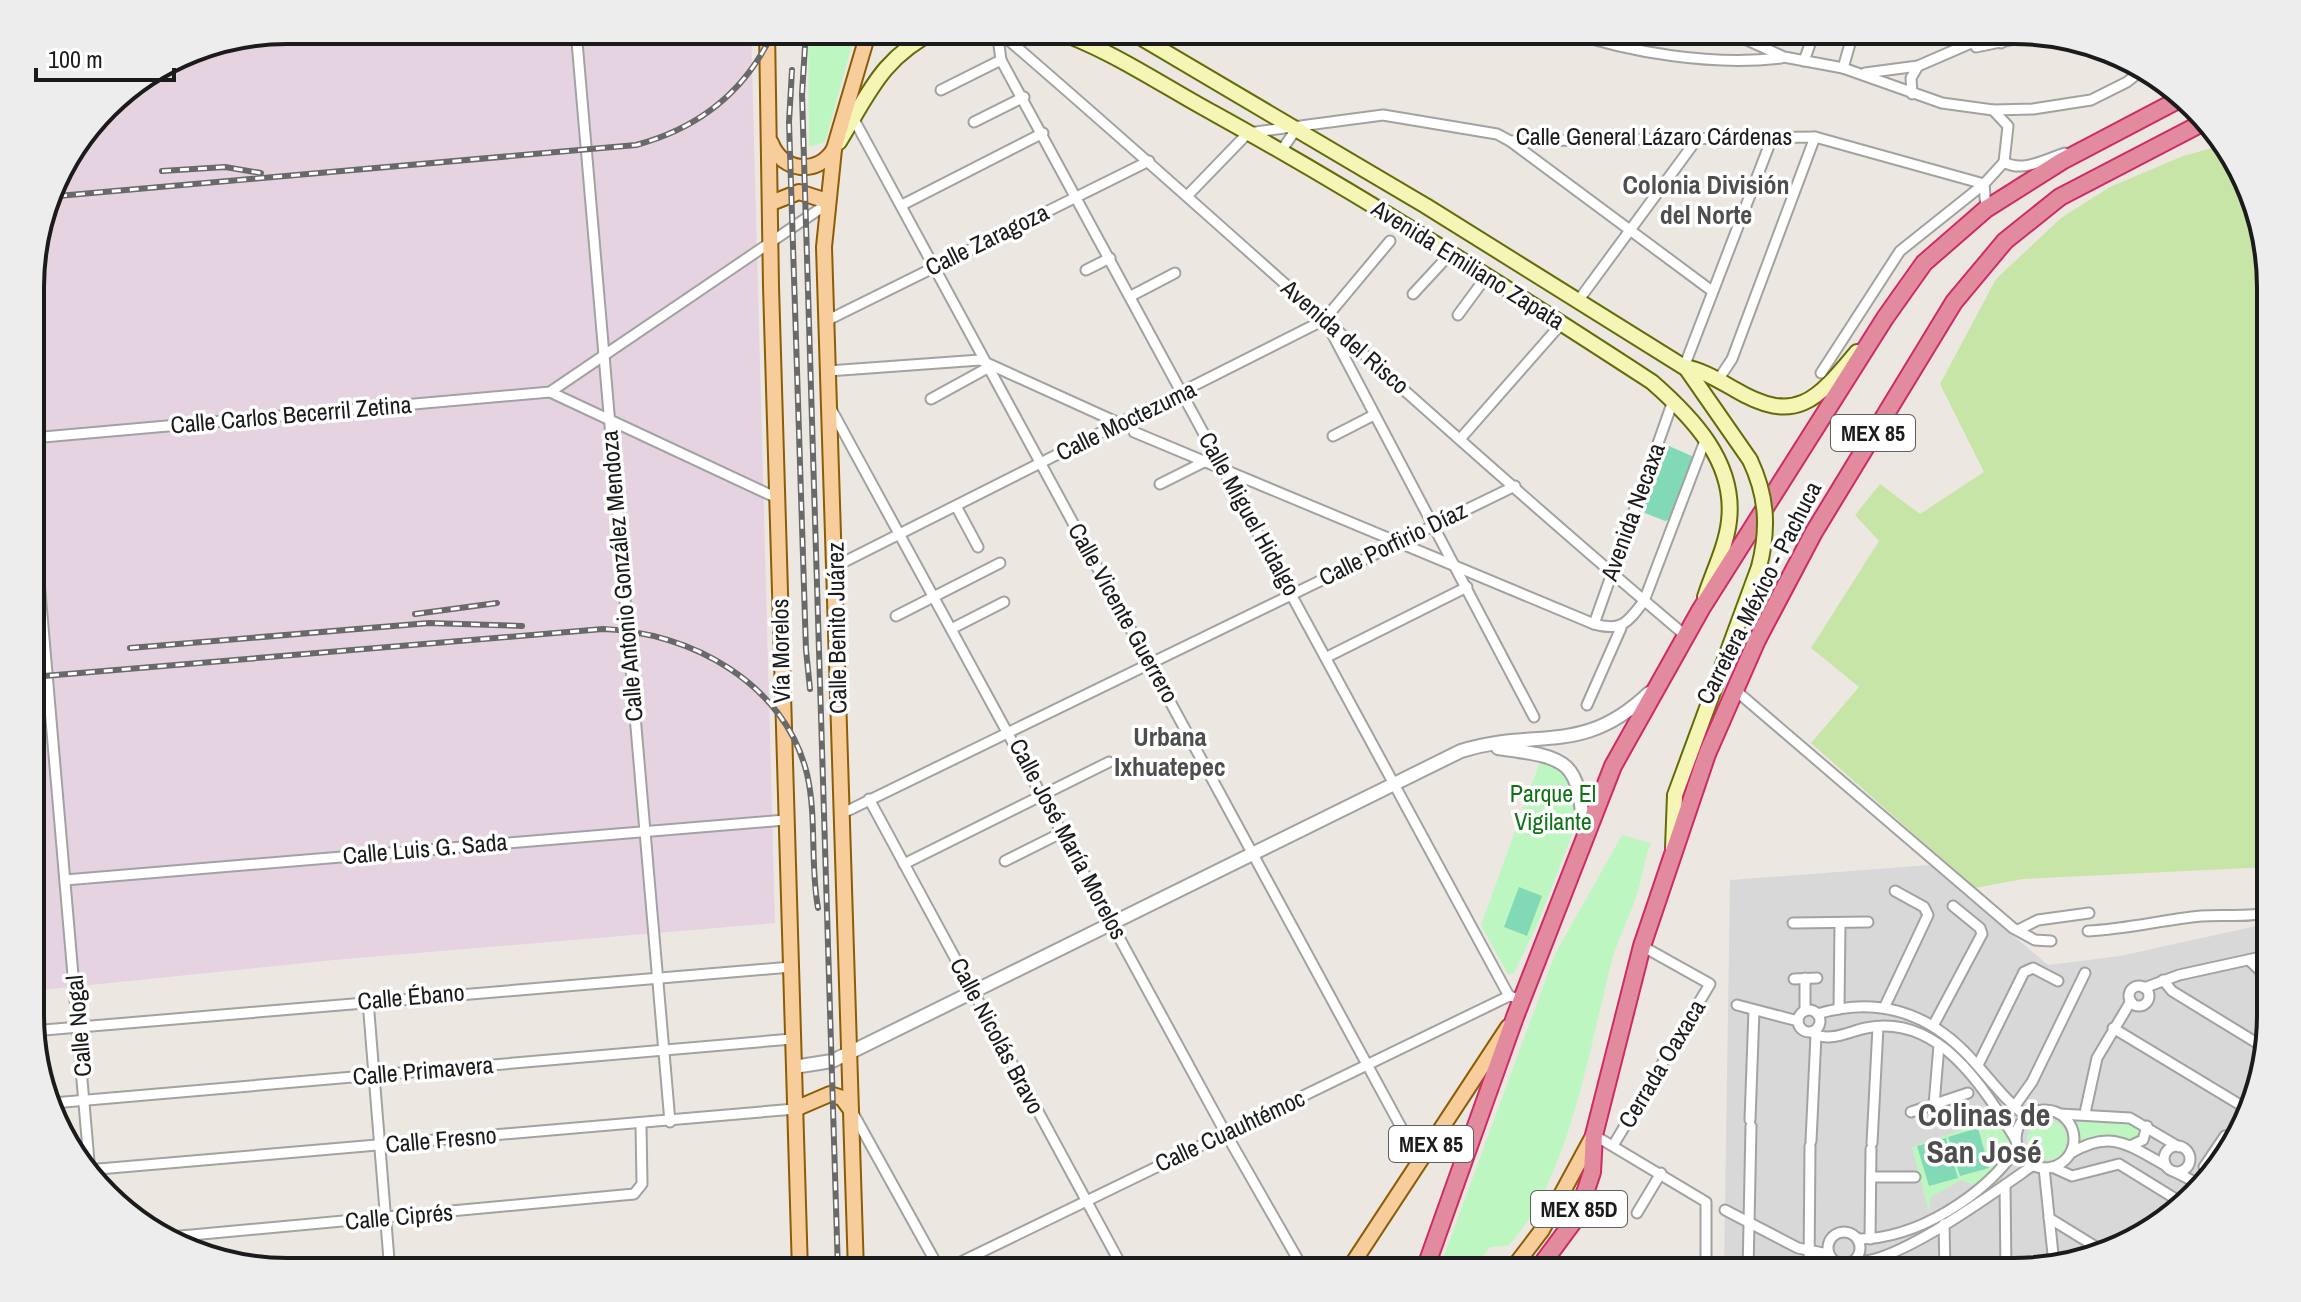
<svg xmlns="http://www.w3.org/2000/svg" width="2301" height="1302" font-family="'Archivo Narrow',sans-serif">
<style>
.residential{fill:#d9d8d8}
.industrial{fill:#e5d3e2}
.grass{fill:#c8e5a8}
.park{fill:#bef6c1}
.pitch{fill:#81d9b5}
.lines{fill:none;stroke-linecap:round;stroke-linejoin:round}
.minor-casing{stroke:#a2a2a2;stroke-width:13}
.tertiary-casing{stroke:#a2a2a2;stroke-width:16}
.secondary-casing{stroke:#646b09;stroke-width:18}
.primary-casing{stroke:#8c5c06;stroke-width:18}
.motorway-casing{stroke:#ce2b67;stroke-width:20}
.minor{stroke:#fff;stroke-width:9}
.tertiary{stroke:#fff;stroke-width:12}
.secondary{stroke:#f5f6b6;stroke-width:14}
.primary{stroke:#f7cd9b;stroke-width:14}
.motorway{stroke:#e28b9e;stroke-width:16}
.rail-casing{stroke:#696969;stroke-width:6}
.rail{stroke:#fff;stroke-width:3;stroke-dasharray:9;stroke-linecap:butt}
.secondary-bridge-casing{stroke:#646b09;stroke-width:18;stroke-linecap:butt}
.secondary-bridge{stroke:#f5f6b6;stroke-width:14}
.labels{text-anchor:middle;stroke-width:7;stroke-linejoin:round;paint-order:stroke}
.shield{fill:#fff;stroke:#5f5f5f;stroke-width:2}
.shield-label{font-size:22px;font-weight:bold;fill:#1b1b1b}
.street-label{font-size:24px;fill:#1b1b1b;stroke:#fff}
.park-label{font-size:24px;fill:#107315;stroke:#fff}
.neighbourhood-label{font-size:26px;font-weight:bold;fill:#4e4e4e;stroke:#fff}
.district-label{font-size:32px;font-weight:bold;fill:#4e4e4e;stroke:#fff}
.rim{fill:none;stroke:#1b1b1b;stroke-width:4}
</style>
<rect width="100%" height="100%" fill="#ece8e1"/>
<path class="residential" d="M1930,865l118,100 72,-9 150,-33v109l-32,108 -95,97 -112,34 -307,1 6,-392z"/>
<path class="industrial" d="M287,30h464l24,893 -441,37 -302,31v-737l25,-81 60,-79 72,-45z"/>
<path class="grass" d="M2227,144l43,126v597l-247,12 -48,9 -164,-145 48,-56 -48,-39 68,-107 -24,-26 25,-31 40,30 64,-42 -44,-88 56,-105 65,-61 49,-31 73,-31z"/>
<g class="park">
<path d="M808,30h48l-31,112 -16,5z"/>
<path d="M1541,759l30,16 9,39 -42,109 -24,50 -6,2 -27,-50z"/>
<path d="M1622,835l29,8c-7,16 -8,32 -13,48 -7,23 -19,45 -26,69 -22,84 -43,222 -104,286l-18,1 -18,25h-34l117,-318z"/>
<path d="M1998,1117l13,22 1,10 -15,18 -23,18 -13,-5 -30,17 -2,15 -17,-65z"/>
<path d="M2076,1117l62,8 5,10 -11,6 -24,-6 -26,7z"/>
<circle cx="2047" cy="1140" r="20"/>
</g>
<g class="pitch">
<path d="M1669,446l25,11 -23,62 -6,2 -20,-8 -2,-6 21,-58z"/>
<path d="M1519,887l23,9 -15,40 -23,-9z"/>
<path d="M1978,1128l11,40 -29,8 -12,-39z"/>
<path d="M1946,1138l12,40 -29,8 -12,-40z"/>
</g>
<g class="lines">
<g class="minor-casing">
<g id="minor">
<path d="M576,30l94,1092"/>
<path d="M1564,30c66,23 148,36 217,28"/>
<path d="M1712,30l35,10 37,17 59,11 99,35 51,7 40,-1 58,-9 36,-18 19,-15"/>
<path d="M2001,43l17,-12"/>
<path d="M1154,45l16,-15"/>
<path d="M1976,47l58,-12"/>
<path d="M1804,61l11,-31"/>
<path d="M1843,68l11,-38"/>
<path d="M1865,73l53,-7 83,-36"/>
<path d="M941,90l60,-30"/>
<path d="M1912,94l-1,-16 7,-12"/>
<path d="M851,114l569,1048"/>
<path d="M974,122l50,-25"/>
<path d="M1510,141l202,150"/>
<path d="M1281,151l16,-23"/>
<path d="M2004,162c19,11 42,-3 61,-9"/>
<path d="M1188,195l60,-62 135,-18 114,19 13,7 305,-4 169,47 2,25"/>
<path d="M902,205l141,-72"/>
<path d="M1086,270l24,-12"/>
<path d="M1413,294l37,-40"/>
<path d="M1131,296l44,-23"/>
<path d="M1578,301l119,-162"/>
<path d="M1458,315l28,-38"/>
<path d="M826,321l323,-160"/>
<path d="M1327,324l207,393"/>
<path d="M1684,367l88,-229"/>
<path d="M828,371l152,-11 141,64"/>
<path d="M1821,373l79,-122 84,-67 20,-22 4,-36 -15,-16"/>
<path d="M1718,380l14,-21 83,-222"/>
<path d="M550,392l229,107"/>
<path d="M931,399l60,-33"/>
<path d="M830,407l395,725 80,140"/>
<path d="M1134,432l460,192c28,8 34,-2 50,-23l62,-163"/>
<path d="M1333,436l41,-21"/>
<path d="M32,438l518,-46 277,-188"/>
<path d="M1461,438l101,-115"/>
<path d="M1160,484l46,-23"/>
<path d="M32,499l58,674"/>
<path d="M956,506l22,41"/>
<path d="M836,566l488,-246 66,-79"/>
<path d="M896,616l104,-53"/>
<path d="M1594,624l79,-223"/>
<path d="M953,628l51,-26"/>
<path d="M1327,657l140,-70"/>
<path d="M1734,689l279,239 22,12 16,1"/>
<path d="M1587,705l34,-77"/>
<path d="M869,799l256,473"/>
<path d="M841,814l674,-328"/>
<path d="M1005,861l58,-29"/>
<path d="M904,864l205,-102"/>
<path d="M65,880l720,-60"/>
<path d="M1793,923l75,-1"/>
<path d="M2018,930l20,-10 51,-7"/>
<path d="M2088,931c39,-2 74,-11 113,-15 25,-2 46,2 69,-4"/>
<path d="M2249,960l21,20"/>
<path d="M1805,978v33"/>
<path d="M1794,979l23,-1"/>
<path d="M2163,980l9,11 93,57"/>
<circle cx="2139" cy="996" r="10"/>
<path d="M2144,988l35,-13 91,-20"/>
<path d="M1509,996l-508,-936 -3,-22 7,-1c229,197 450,404 681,599"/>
<path d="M368,1001l22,271"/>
<path d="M1737,1005l61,16"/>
<path d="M1885,1006l43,-91 -4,-8 -29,-16"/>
<path d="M1839,1009l1,-86"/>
<circle cx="1809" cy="1021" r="11"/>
<path d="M1817,1014c63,-19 116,0 159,50 17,19 30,37 51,53"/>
<path d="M1933,1026l49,-92 -2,-6 -27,-22"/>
<path d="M2113,1028l134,81"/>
<path d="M32,1031l759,-64"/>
<path d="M1812,1032c15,12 38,-1 54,-4 73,-15 118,60 150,112"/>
<path d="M1978,1065l46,-93 9,-4 25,13"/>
<path d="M53,1103l739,-64"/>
<path d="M1934,1105l5,-60"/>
<path d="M2014,1107l18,-25 53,-109"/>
<circle cx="2045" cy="1139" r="29"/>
<path d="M1911,1112l57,-19"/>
<path d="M853,1113l88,159"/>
<path d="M2085,1113l12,-55 34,-57"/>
<path d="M2060,1114l70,4 49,29"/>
<path d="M1750,1120l4,-110"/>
<path d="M1594,1135l112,67v70"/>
<path d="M1811,1141l5,-106"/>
<path d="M1872,1143l6,-116"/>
<path d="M1614,1144l96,-160 -68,-38"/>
<path d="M2130,1146l13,-6 4,-14"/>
<circle cx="2177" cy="1159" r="13"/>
<path d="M2071,1153c40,-24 57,-8 94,12"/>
<path d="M2052,1167l20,9 47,-12 60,37"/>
<path d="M2204,1167l21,-31"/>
<path d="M2044,1168l10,96"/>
<path d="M87,1170l708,-61"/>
<path d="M2175,1172l22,11"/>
<path d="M1871,1177h44"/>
<path d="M2005,1185l1,86"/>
<path d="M1725,1210l73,38 30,6"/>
<path d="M1637,1213l24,-40"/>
<path d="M2049,1218l52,32"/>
<path d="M1944,1224l1,47"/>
<circle cx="1844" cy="1248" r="16"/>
<path d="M159,1238l475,-44 8,-10 -1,-60"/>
<path d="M1858,1239c59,0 126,-43 159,-91"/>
<path d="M1870,1239l1,-90"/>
<path d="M1854,1261c38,7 145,-72 178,-95"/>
<path d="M940,1272l569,-276 4,1"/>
<path d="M1748,1272l3,-146"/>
<path d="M1809,1272l1,-126"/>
</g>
</g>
<g class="tertiary-casing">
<g id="tertiary">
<path d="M1498,748c73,10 81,12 86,88"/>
<path d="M794,1067l38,-6 17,-8 612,-302c77,-24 121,6 188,-58"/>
</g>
</g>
<g class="secondary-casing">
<g id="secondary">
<path d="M1053,30c57,19 110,56 162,84 150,83 294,175 437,268 40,35 84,80 77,139 -3,26 -16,51 -24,76"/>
<path d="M1128,30l298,176 258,161c18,3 34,13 50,22 62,37 83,11 123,-37"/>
<path d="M839,142c30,-49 43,-85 98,-112"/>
<path d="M1686,368l64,92"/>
<path d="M1673,848l2,-53 84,-228"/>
</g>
</g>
<g class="primary-casing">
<g id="primary">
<path d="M767,30l4,256 29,986"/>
<path d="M771,143c11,29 47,33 63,6"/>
<path d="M771,203l28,-11 28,9"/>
<path d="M795,1109l35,-15 12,4 9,12"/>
<path d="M856,1272l-32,-1025 10,-98 35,-119"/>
<path d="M1347,1272l161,-245"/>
<path d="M1510,1272l32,-42 51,-94"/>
</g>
</g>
<g class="motorway-casing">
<g id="motorway">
<path d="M1424,1272l91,-255 98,-251 88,-157 184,-291 39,-55 62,-54 76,-48 118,-62"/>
<path d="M1536,1272l37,-50 13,-32 6,-18 2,-37 48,-189 65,-192 50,-114 57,-108 140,-230 51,-61 55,-44 144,-75"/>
</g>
</g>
<use href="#minor" class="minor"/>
<use href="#tertiary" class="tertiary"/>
<use href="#secondary" class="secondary"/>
<use href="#primary" class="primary"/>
<use href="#motorway" class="motorway"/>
<g class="rail-casing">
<g id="rail">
<path d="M806,30l-4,64 36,1178"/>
<path d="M792,70l-3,52 17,528 4,39"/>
<path d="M162,171l63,-4 36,6"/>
<path d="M58,196l578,-51c64,-17 111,-55 138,-115"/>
<path d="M415,614l82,-11"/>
<path d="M130,648l299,-25 93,3"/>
<path d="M32,677l571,-48c87,3 182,54 204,145 10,43 3,90 11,134"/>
</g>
</g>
<use href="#rail" class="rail"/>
<g class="secondary-bridge-casing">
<path id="secondary-bridge" d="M1750,460c17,36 19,68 9,107"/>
</g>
<use href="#secondary-bridge" class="secondary-bridge"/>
</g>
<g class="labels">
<g class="shield">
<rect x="1831" y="415" width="84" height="36" rx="6"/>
<rect x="1389" y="1126" width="84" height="36" rx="6"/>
<rect x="1531" y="1191" width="96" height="36" rx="6"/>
</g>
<g class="shield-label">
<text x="1873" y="441">MEX 85</text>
<text x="1431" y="1152">MEX 85</text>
<text x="1579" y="1217">MEX 85D</text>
</g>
<g class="street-label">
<text x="1654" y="145">Calle General Lázaro Cárdenas</text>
<text transform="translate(987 240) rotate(-26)" y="8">Calle Zaragoza</text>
<text transform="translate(1468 265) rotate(32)" y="8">Avenida Emiliano Zapata</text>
<text transform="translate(1345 337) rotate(41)" y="8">Avenida del Risco</text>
<text transform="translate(291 415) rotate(-5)" y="8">Calle Carlos Becerril Zetina</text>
<text transform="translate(1126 421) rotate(-26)" y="8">Calle Moctezuma</text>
<text transform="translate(1633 512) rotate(-70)" y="8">Avenida Necaxa</text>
<text transform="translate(1249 514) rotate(61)" y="8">Calle Miguel Hidalgo</text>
<text transform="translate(1393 544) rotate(-26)" y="8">Calle Porfirio Díaz</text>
<text transform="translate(622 576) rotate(-95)" y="8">Calle Antonio González Mendoza</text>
<text transform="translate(1759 593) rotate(-63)" y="8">Carretera México - Pachuca</text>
<text transform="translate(1123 613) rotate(61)" y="8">Calle Vicente Guerrero</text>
<text transform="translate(837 628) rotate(-91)" y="8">Calle Benito Juárez</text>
<text transform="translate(781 651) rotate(-91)" y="8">Vía Morelos</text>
<text transform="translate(1068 839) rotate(62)" y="8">Calle José María Morelos</text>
<text transform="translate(425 849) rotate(-5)" y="8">Calle Luis G. Sada</text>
<text transform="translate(411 997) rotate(-5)" y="8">Calle Ébano</text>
<text transform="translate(79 1026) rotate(-95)" y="8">Calle Nogal</text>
<text transform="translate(997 1036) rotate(62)" y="8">Calle Nicolás Bravo</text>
<text transform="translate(1662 1064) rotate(-59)" y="8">Cerrada Oaxaca</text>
<text transform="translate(423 1071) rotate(-5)" y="8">Calle Primavera</text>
<text transform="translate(1230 1131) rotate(-25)" y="8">Calle Cuauhtémoc</text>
<text transform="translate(441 1140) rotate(-5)" y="8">Calle Fresno</text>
<text transform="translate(399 1217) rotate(-5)" y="8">Calle Ciprés</text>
</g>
<g class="park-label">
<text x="1553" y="802">Parque El<tspan x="1553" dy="28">Vigilante</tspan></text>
</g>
<g class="neighbourhood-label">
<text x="1706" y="194">Colonia División<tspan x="1706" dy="30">del Norte</tspan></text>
<text x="1170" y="746">Urbana<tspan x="1170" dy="30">Ixhuatepec</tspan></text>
</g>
<g class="district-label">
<text x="1984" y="1126">Colinas de<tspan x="1984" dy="37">San José</tspan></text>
</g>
</g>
<path d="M0 0H2301V1302H0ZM287 44H2014A243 243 0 0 1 2257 287V1015A243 243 0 0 1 2014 1258H287A243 243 0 0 1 44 1015V287A243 243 0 0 1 287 44Z" fill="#ededed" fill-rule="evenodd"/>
<path class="rim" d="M287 44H2014A243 243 0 0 1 2257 287V1015A243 243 0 0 1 2014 1258H287A243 243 0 0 1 44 1015V287A243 243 0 0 1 287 44Z"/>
<path d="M36 68v12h138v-12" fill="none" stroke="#1b1b1b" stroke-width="4"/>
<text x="48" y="68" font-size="24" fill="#1b1b1b" stroke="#ffffff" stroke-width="6" paint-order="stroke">100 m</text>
</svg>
